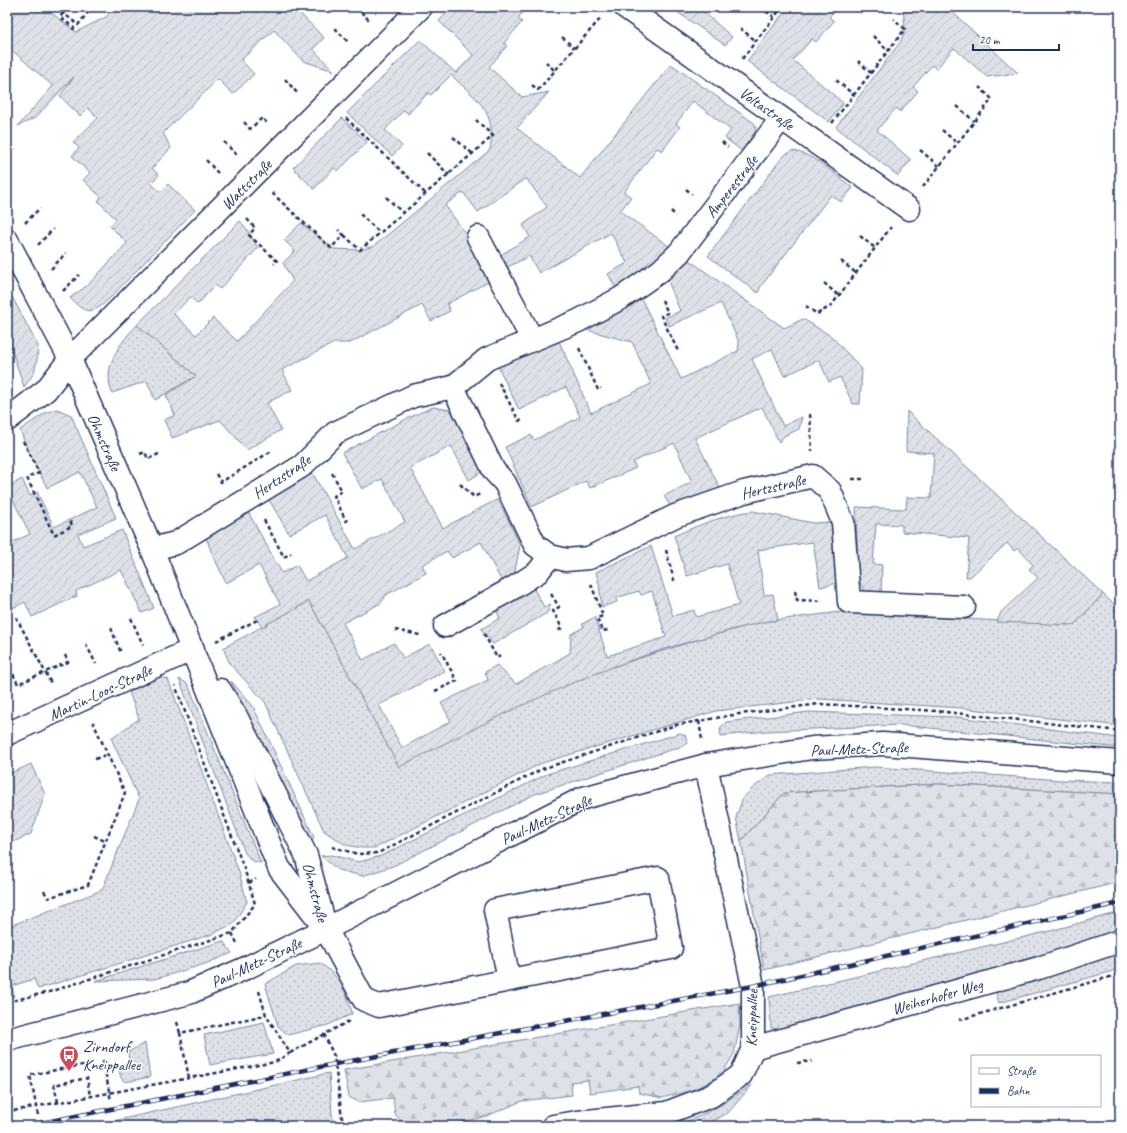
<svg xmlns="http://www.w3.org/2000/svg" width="1127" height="1133" font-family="Caveat,sans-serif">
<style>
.grass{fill:url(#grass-dots);stroke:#7c88a2}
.forest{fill:url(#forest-firs);stroke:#7c88a2}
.garden{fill:url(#garden-furrows);stroke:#7c88a2}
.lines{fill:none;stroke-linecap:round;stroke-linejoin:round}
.minor-casing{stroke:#1b2f5e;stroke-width:25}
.path{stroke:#1b2f5e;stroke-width:2.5;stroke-dasharray:4 3;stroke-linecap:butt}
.minor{stroke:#fff;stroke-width:22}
.rail-casing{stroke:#1b2f5e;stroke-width:4.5}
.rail{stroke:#fff;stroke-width:3;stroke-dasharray:9;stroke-linecap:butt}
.labels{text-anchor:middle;stroke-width:3;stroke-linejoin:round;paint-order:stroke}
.street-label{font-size:16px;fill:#1b2f5e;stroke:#fff}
.poi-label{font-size:16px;fill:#1b2f5e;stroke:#fff;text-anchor:start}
</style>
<defs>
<pattern id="grass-dots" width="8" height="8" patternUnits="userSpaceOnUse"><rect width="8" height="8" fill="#dee1e7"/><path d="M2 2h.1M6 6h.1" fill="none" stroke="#bec1c9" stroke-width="1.8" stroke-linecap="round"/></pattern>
<pattern id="forest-firs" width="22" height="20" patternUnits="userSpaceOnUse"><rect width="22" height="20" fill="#dee1e7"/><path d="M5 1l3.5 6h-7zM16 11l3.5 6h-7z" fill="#bec1c9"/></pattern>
<pattern id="garden-furrows" width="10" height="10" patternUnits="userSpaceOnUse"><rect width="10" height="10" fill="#dee1e7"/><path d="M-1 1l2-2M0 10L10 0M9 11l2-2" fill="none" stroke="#bec1c9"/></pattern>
</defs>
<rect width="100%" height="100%" fill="#fff"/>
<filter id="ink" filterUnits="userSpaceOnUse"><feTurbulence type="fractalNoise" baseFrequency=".025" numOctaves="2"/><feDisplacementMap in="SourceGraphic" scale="8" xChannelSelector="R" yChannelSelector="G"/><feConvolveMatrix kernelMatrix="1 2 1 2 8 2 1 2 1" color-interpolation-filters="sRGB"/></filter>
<g filter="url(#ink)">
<g class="grass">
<path d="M137,325l59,51 -41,24 -8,-19 -35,12c-10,-27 7,-49 25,-68z"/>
<path d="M1103,594l17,16v116l-159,-18 -142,-9 -103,12 -174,52 -167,85h-13l-16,-3 -22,-14 -59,-129 -35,-38 -7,-16 86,-47 90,165 106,-54 94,-41 101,-32 61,-17 79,-10 234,13z"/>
<path d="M158,677l10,2 71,193 8,30 -14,22 -23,11 -172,54 -4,-10 -22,7 2,10 -7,1v-70l95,-37 37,-91 -28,-61 28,-19 -10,-27z"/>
<path d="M179,679l9,5 73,179 -9,-2 -7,-8z"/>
<path d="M231,681l22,25 61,131 -4,6z"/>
<path d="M809,712l148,5 163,21v10l-219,-23 -135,6 -45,5 -1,-8 6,-6z"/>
<path d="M680,733l5,2 3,8 -5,3 -148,48 -142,72 -31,10 -24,-6 -17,-14 10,-1 28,7 22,-6 166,-82z"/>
<path d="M875,767l187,13 58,2v12l-181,-10 -155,9 -43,48 -5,-24 7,-19 11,-11 16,-12z"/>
<path d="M1120,912v19l-130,41 -203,60 -16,-4 -2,-31 281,-66z"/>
<path d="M223,941l9,12 -27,11 -50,15 -60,2z"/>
<path d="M1120,948v21l-121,34 -3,-11 17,-12z"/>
<path d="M319,963c19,10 29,31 33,51l-24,11 -40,10 -10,-9 -13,-42 31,-18z"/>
<path d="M264,1022l9,32 -63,11 -6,-30z"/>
<path d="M145,1043l5,34 -25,5 -4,-4 -2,-8 10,-4 -1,-14z"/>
<path d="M329,1073l4,53h-242z"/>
<path d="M752,1085l-24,28 -25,13h-31c30,-8 54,-24 80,-41z"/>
</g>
<g class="forest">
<path d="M938,784l182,10v88l-356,88 -23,-129 43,-48z"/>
<path d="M739,1003l1,23 -6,28 -14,23 -28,13 -30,8 -23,-5 -1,-7 -48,7 -2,-13 -17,2 1,13 -50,6 -35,15 -42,10h-40l-10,-12 -2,-16 -34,4 -10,-5 -5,-27z"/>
</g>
<g class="garden">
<path d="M10,7h34l32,25 30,-15 8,-10h180l30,31 -11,11 21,22 -31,-10 -29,-31 -33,30 13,14 -21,20 -15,-15 -55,54 8,15 -19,20 7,7 -8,8 9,9 8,-8 27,26 -85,88c-17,16 -23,18 -40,0l19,-14 38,-41 -17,-17 6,-7 -18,-18 3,-4 -18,-17 7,-7 -18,-17 7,-8 -6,-6 25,-24 -10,-10 -8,8 -20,-20 14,-19 -39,41 -17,8 35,-40 -46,-40v-36z"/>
<path d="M453,7h75l-10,11 4,4 -18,21 3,3 -18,21 33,30 27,-5 -32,36 63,50 91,-114 83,59 2,4 -1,5 -13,19 -17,-13 6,-8 -38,-29 -17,23 4,3 -18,24 -5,-3 -33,44 7,5 -11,14 53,38 -55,43 -10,-18 19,-11 -16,-30 -72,40 -10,-17 -25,13 -7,-12 33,-20 -7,-12 24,-18 -21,-29 -48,34 -15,-20 -18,13 23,32 25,42 -46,25 3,7 -19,10 -9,-16 -72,38h-16l-52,27 10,20 -25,13 14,27 -34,20 -27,-30 -48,18 -8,-18 11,-5 -9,-20 30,-19 -59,-51 103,-104 6,7 12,20 -38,41 -5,-4 -17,19 -8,-7 -16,17 22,21 17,-17 24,23 56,-60 -10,-18 12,-12 -11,-11 17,-17 33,26 26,1 14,-4 116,-96c7,-40 -13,-50 -39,-75l-20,20 -3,-2 -20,21 -4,-4 -19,20 17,16 -10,10 -45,-43 73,-73 36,33 17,-18 -34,-34z"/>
<path d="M670,7h28l34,30 -7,8z"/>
<path d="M788,7h50l-9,10 5,4 -18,21 -4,-3 -19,21 50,43 -14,19 -82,-61z"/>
<path d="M903,7h44l71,66 -31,4 -33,-29 -18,21 -4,-4 -19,22 5,4 -18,21 -4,-4 -19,22 34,30 -13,16 -62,-49 65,-86 4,-12z"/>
<path d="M342,118l25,24 -29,29 -4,-3 -20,21 -21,-21z"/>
<path d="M792,151c20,1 45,25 61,37l-12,14 -10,-7 -70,91 -3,7 -50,-37 69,-92 8,-9z"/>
<path d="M685,257l99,71 19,-9 28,17 31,33 -2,35h-7l-13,-27 -11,5 -10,-22 -35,16 -12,-27 -20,10 31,67 19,-9 -3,12 -15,7 -5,6 -17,-35 -67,31 26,52 -50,17 -7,-11 28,-14 -18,-39 -41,19 3,6 -46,20 -4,-7 -54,26 -27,-60 26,-12 3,5 46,-23 -14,-30 -47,23 -22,-46 61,-25 33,74 60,-29 -19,-42 -49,-13 56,-35 42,85 57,-28 1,-9 -18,-39 -52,23 -4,-8 15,-7 -14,-35z"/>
<path d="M7,287l31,59 -1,14 -3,13 -10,14 -12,-36 -5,-25z"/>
<path d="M433,407l18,3 9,6 25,54 -16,10 -18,-34 -41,22 33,60 55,-29 22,46 -7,36 -9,5 -23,-44 -29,16 -5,-7 -25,14 4,8 -40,22 -5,8 -38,20 20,37 31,-17 9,15 27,-14 15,27 -66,34 23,43 49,-27 -10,-18 47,-23 -3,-8 12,-7 19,19 54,-31 1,-19 13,-7 -2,-3 13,-7 12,39 59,-19 -14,-46 -11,4 -2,-4 -23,7 1,4 -15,5 -3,-23 -3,-12 55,-26 22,70 21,-6 2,7 43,-12 -12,-41 -40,12 -13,-40c24,-11 52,-22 79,-25l60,12 20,-1 5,61 -18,4 -7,-45 -55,8 6,45 9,-1 5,26c-24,3 -47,10 -71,17 -109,28 -208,78 -308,130l-90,-166 -47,26 -7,-10 25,-13 -21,-39 -33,18 -15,-32 -5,-14 41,-27 35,63 15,-8 9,16 42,-23 -23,-43 -36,19 -21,-36 44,-26 43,77 50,-27 -23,-43 -20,10 -20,-36 66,-35z"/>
<path d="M57,409l14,6 45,103 -38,16 5,12 39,-16 32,78 -12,5 -21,-43 -45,21 1,5 -45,21 -7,-15 -18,9v-66l23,-11 -23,-46v-3l1,2 14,-8 8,17 7,-4 17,35 43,-20 -17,-35 -33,16 -20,-40 -7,-18 25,-17z"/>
<path d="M907,411l196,183 -29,31 -77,-3 4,-10 37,-34 -9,-9 4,-4 -15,-17 -4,3 -7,-8 -37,34h-4l3,-39 -67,-6v-7l-26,-1 -3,40 9,1 -1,30h-14l-9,-16 -2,-72 50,2 1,-12 24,1 3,-45 -28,-2z"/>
<path d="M533,587l11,20 7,-3 -4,9 -54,31 -12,-15 19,-11 -5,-10z"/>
<path d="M31,764l14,30 -14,40 -24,11v-70z"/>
</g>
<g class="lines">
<g class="minor-casing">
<g id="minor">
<path d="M625,7l284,202"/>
<path d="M478,237l54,102"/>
<path d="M7,240l63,119 82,190 127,319 47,61 38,71 15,6 292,-58 -13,-70 -163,32 14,70"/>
<path d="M453,387l41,84 11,12 30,62 15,11 16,4 23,-2 86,-42 69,-24 69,-16 17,15 13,31 6,80 115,5"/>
<path d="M7,420l39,-30 24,-31 351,-352"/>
<path d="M152,549l24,-6 126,-77 33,-33 78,-37 40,-9 34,-28 91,-38 43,-23 39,-27 19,-18 102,-134"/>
<path d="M445,626l68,-38 25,-16 12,-16"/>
<path d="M220,690l16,26 70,139 17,63"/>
<path d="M7,734l186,-85"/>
<path d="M7,1040l182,-47 59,-26 78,-38 257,-131 123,-33 106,-17 71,-4 237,18"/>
<path d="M753,1048l286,-80 81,-27"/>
<path d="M553,1126l24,-4 89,-9 45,-17 30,-21 12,-27v-62l-47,-221"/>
</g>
</g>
<g class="path">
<path d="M56,7l22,18 14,-18"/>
<path d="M356,7l14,14"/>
<path d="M760,7l14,10"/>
<path d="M63,13l-3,4 14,11 -1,2"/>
<path d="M335,28l13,14"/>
<path d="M740,28l16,13"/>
<path d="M873,36l15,15"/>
<path d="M562,37l12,11"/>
<path d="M742,59l40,-52"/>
<path d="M858,61l13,12"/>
<path d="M546,62l9,9"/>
<path d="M285,79l13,15"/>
<path d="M836,80l18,15"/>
<path d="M532,85l6,5 63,-72"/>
<path d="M957,106l17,15"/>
<path d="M346,118l80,76"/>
<path d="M244,122l6,7 12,-11 6,6"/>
<path d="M832,123l73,-94 -11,-10"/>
<path d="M942,130l15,13"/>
<path d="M453,137l20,17"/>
<path d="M224,142l14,14"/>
<path d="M722,142l6,5"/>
<path d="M920,150l19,16"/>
<path d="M427,153l22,22"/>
<path d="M206,160l12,13"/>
<path d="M923,187l69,-88 -13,-12"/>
<path d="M686,189l6,5"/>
<path d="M272,193l59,55 13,-13 -6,-5"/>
<path d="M386,197l17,16"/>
<path d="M671,211l5,5"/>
<path d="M360,214l20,19"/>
<path d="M247,219l8,9 -6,7 28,26 -3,3"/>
<path d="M25,223l15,-15"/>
<path d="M344,235l16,15 133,-114 -17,-16"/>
<path d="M860,236l15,12"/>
<path d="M38,245l15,-16"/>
<path d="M841,261l15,12"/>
<path d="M51,269l15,-16"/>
<path d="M824,283l15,13"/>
<path d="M63,291l16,-16"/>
<path d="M662,300l6,13 -7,3 17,35 2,-1"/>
<path d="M806,306l11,8 14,-8 60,-79"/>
<path d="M579,348l19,42 3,-2"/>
<path d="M499,383l20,38 4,-3"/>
<path d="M810,414l2,37"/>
<path d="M23,441l16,32 -12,5 27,57 18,-9 -2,-6"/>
<path d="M140,454l5,-2 3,7 13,-6"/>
<path d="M332,473l10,18 -8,5 12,25 3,-1"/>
<path d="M216,474l5,8 49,-30 2,2"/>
<path d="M852,479h13"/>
<path d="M460,484l14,13 6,-3"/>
<path d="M264,520l20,37 7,-4"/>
<path d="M666,550l9,34"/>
<path d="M7,552l5,-3 -3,-5"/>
<path d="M591,584l12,32 -6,2 5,13 7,-1"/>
<path d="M795,591l2,9 26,1"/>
<path d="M551,594l8,13 -6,4 9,17 -4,3"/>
<path d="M16,617l36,68"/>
<path d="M131,618l12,27"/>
<path d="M111,628l10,25"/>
<path d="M395,630l25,5"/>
<path d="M484,634l13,24 3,-2"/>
<path d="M216,641l41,-21 -2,-3"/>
<path d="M86,644l10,20"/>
<path d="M13,674l5,10 50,-22 -3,-7"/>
<path d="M435,691l22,-10 -16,-29"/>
<path d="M699,721l3,19"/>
<path d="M95,759l11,-4"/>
<path d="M94,836l11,5"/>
<path d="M332,847l26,7 20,-1 164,-84 134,-44 63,-11 81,-10 117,7 183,20"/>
<path d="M249,883l7,-4"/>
<path d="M44,891l4,7 40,-13 37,-92 -32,-71"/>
<path d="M232,933l5,10"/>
<path d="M259,991l7,24 24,38 59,-32"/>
<path d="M7,1002l42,-10 183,-59 23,-29 -10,-33 -70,-186"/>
<path d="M959,1020l161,-46"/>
<path d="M177,1022l3,11"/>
<path d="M324,1034l10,22 9,70"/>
<path d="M103,1060l8,41"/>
<path d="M797,1063l15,-2"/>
<path d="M189,1078l-9,-45 86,-18"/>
<path d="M58,1102l-4,-17 33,-7 3,18"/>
<path d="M7,1112l268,-50 15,-9"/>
<path d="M38,1115l-8,-40 63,-12"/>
</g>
<use href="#minor" class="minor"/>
<g class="rail-casing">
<path id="rail" d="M26,1126l309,-62 418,-78 367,-83"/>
</g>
<use href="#rail" class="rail"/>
</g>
</g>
<defs>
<g id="bus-pin" transform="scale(1)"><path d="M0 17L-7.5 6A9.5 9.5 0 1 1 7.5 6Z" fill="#d1495b" stroke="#fff"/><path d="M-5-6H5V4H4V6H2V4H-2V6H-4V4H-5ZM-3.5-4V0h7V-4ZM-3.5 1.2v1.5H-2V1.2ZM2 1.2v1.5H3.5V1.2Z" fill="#fff"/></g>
</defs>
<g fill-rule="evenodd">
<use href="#bus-pin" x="69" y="1055"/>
</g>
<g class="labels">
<g class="street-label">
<text transform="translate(767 108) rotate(35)" y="6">Voltastraße</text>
<text transform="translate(246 184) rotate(-45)" y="6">Wattstraße</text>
<text transform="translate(731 186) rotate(-52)" y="6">Amperestraße</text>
<text transform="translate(105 442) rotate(66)" y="6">Ohmstraße</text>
<text transform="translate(281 476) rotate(-34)" y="6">Hertzstraße</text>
<text transform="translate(773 486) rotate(-13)" y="6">Hertzstraße</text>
<text transform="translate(100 692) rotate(-25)" y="6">Martin-Loos-Straße</text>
<text transform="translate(859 748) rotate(-2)" y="6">Paul-Metz-Straße</text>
<text transform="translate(546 819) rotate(-25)" y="6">Paul-Metz-Straße</text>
<text transform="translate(316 892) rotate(75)" y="6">Ohmstraße</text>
<text transform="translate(256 962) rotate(-25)" y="6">Paul-Metz-Straße</text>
<text transform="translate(937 996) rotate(-16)" y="6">Weiherhofer Weg</text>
<text transform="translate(751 1018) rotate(-89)" y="6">Kneippallee</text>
</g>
<g class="poi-label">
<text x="83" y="1052">Zirndorf<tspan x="83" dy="18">Kneippallee</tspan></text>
</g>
</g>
<rect width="1127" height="1133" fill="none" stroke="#fff" stroke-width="24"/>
<rect x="12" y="12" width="1103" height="1109" fill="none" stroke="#1b2f5e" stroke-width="1.5" filter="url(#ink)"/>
<rect x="971" y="1055" width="130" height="52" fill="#ffffff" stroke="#a4acbf"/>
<rect x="979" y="1068" width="20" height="6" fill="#ffffff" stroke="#a4acbf"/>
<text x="1007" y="1075" font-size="12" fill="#1b2f5e">Straße</text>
<rect x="979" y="1088" width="20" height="6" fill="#1b2f5e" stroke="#a4acbf"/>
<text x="1007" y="1095" font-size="12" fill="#1b2f5e">Bahn</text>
<path d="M973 44v6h86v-6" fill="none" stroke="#1b2f5e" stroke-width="2"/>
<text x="979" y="44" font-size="12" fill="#1b2f5e" stroke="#ffffff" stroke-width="3" paint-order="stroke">20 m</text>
</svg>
